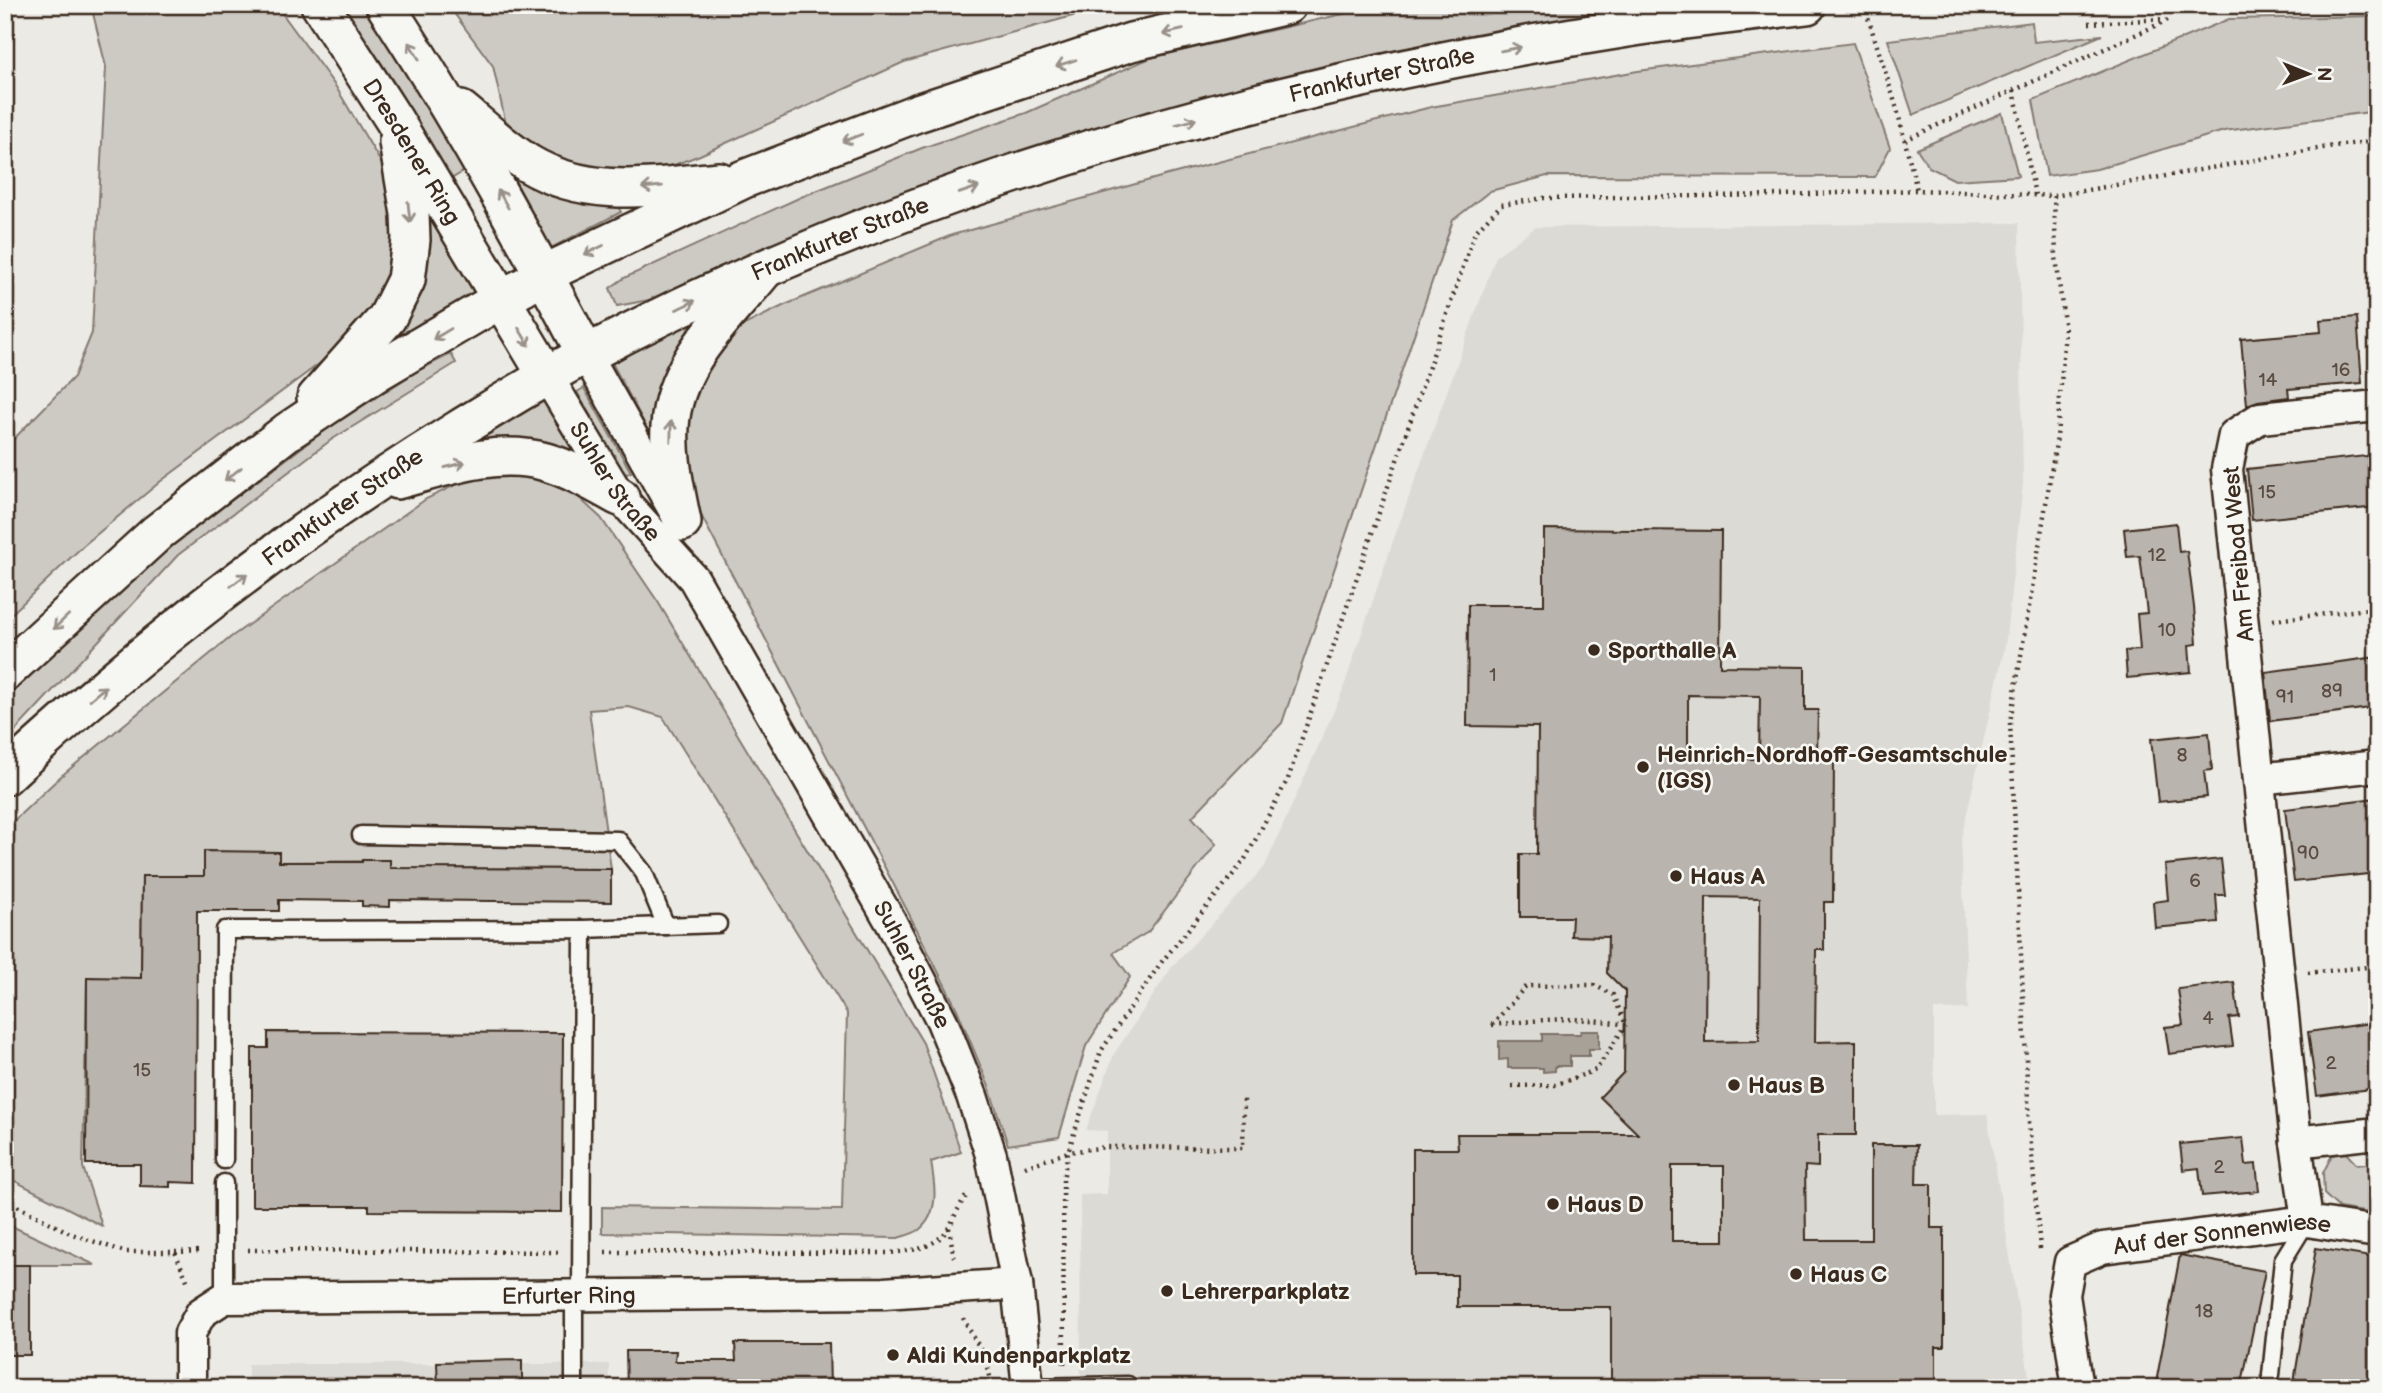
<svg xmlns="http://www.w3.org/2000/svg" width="2382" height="1393" font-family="'Balsamiq Sans',sans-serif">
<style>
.built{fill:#dcdad4}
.green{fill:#cdcac4;stroke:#847a71;stroke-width:2}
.water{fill:#a8a198;stroke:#7c7167;stroke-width:2}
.building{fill:#bab4ae;stroke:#3b2a1e;stroke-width:2;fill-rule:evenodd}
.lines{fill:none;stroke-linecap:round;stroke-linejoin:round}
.service-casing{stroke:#3b2a1e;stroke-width:21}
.minor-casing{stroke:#3b2a1e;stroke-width:35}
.tertiary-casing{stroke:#3b2a1e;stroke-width:42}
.path{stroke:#3b2a1e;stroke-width:4.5;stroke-dasharray:2 5;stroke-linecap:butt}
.service{stroke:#f6f6f2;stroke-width:16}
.minor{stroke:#f6f6f2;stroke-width:30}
.tertiary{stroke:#f6f6f2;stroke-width:37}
.oneway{stroke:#989088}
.poi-dot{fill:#3b2a1e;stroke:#f6f6f2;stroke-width:2.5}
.labels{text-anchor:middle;stroke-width:5;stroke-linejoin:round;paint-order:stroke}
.number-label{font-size:19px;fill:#5b4c42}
.street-label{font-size:23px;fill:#3b2a1e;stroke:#f6f6f2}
.poi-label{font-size:23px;font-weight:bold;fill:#3b2a1e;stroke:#f6f6f2;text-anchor:start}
</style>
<rect width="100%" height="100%" fill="#ebeae5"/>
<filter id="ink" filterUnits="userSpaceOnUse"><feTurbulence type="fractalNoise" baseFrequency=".0143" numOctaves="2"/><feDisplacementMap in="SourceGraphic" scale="14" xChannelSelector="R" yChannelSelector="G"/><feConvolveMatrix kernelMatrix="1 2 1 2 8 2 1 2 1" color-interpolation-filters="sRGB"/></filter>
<g filter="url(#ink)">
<g class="built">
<path d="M2019,223l4,261 -18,162 -44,193 7,170 -34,1v105l53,-1 44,274h-950l-1,-193 27,-1v-63l-21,-1 28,-76 58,-87 93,-101 76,-171 51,-151 104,-288 40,-29z"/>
<rect x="248" y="1364" width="361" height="24"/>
</g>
<g class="green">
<path d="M91,5h185l60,82 50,84 14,61 -5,45 -41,61 -193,143 -77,64 -79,75v-172l69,-71 18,-44 14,-266z"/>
<path d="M343,5h20l103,165 -15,9 -56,-95z"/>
<path d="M448,5h665l-209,57 -204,93 -34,13 -70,7 -67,-30 -24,-25 -12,-54z"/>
<path d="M1382,5h269l-237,42 -271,66 -211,69 -168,67 -115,51 -32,6 -7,-18 14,-10 177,-81 121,-49 104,-35 124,-55z"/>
<path d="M2377,16v95l-153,20 -127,38 -50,7 -14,-76 196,-81z"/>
<path d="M2032,22l2,20 68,-7 -189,80 -25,-75z"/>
<path d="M1853,43l37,105 -15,29 -328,-1 -57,15 -37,29 -171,503 -90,94 24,27 -68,88 -35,21 17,24 -44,69 -27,91 -51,8 -20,-61 -32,-77 -47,-93 -207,-397 -16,-52 -2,-39 22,-64 30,-33 49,-24 167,-70 216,-60 263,-68 207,-36z"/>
<path d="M2002,113l16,63 -63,4 -26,-13 -12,-18z"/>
<path d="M521,172l95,31 5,9 -70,36 -38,-71z"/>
<path d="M430,211l45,80 -82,48 -3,-6 34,-119z"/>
<path d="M697,321l-43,114 -3,1 -39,-73z"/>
<path d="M451,354l5,9 -125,77 -153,115 -173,187v-43l167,-154 153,-115 94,-60z"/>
<path d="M584,388l47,84 -7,3 -47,-83z"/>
<path d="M544,401l31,53 -66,-12 -34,-1z"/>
<path d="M511,473l35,7 30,15 25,23 57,84 265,441 38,109 -30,10c4,23 9,51 -12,68 -6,4 -15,6 -21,8l-296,-5v-26l240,3 5,-197 -184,-296 -34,-10 -40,3 22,159 -221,-1v-7l-111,1v-10l-75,24h-62l-1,102h-54l-4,189 19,59 -97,-50v-347l55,-52 171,-140 195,-138 44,-21z"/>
<path d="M2344,1151l13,14 20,-2v51l-38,-6 -15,-14 -1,-21 9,-18z"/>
<path d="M5,1223l90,42h-90z"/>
</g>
<path class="water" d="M1581,1031h18v18h-10v7h-19v10h-15v5l-12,1v-4h-35v-9l-9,1v-19h43v-7h38z"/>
<g class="building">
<path d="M2357,317l5,66 -74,6 1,8 -31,4 -11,4 -6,-66 80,-7 -1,-12z"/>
<path d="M2375,455l2,52 -125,13 -5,-51z"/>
<path d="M2176,523l3,29 8,-1 7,56 3,37 -8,1 2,27 -64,6 -2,-27 15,-1 -3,-36 10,-1 -7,-57 -13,1 -3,-28z"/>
<path d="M1544,529l177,2 -1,135 85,1v43h13l-1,45h17l-1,147h-9v48h-8l-1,92 41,-1v94h-38v32l-13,-1 1,74h65v-95h46l-1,39h15v44h13v119h-8v37h-9v4h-316v-81h-154v-32h-44v-126h45l-1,-15h181l-38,-37 24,-25 1,-81 -18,-18 1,-36 -37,-1 1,-19h-52v-63h17l1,-127 -71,-1 1,-121h76zM1688,695l72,1 -1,63h-71zM1706,897l54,1 -1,143 -54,1zM1672,1166h52v75h-52z"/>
<path d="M2377,657v50l-107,14 -5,-49z"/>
<path d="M2209,733l3,37 -8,1 3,26 -49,5 -7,-63z"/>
<path d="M2377,798v75l-83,9 -9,-73z"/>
<path d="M204,851l75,1v10h83v-2h28v8l221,1v33l-221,-2v7l-28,-1v-5l-83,-1v11h-82l-1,272 -26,-1v5l-30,-1v-22h-54l1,-187 54,1 1,-102h62z"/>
<path d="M2221,859l4,36h-9l2,27 -63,6 -2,-26 15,-2 -3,-35z"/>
<path d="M2234,982l5,35 -10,1 4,28 -64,8 -4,-27 18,-2 -5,-36z"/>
<path d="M2377,1022v66l-60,8 -9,-64z"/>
<path d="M268,1032l295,1 -1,179 -193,-1v-5h-117v-158h16z"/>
<path d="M2243,1138l3,27 10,-1 3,27 -57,5 -3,-28 -16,2 -3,-26z"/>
<path d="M2316,1248l61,10v129l-34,-5 -1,6h-49z"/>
<path d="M2180,1255l85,16 -24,117h-86z"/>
<rect x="5" y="1265" width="25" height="90"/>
<path d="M735,1343h94l1,45h-203l-1,-37h50l-1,10h61z"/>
<path d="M522,1360v28h-84l-1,-26z"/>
</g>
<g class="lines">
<g class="service-casing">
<g id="service">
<path d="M361,835l257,5 26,33 22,53"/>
<path d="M583,929l135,-5"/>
<path d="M224,1160l1,-230 358,-1 -2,366"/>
<path d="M574,1295v93"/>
<path d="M224,1298v-115"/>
<path d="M2271,1375l12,-115 24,-39"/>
<path d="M1028,1387l100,-2"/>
</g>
</g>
<g class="minor-casing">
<g id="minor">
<path d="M586,354l89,158"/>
<path id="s1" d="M547,376l73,121 74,82 198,345 50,97 30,75 19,59 26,129 11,104"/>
<path d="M2259,779l118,-13"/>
<path d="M2296,1142l81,-9"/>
<path d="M2307,1221l-11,-79 -69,-673 7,-34 26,-17 117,-12"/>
<path id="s2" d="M190,1388v-55l11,-20 23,-15 660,-5 133,-9"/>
<path id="s3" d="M2078,1388l-14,-93 6,-33 32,-14 205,-27 70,11"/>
</g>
</g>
<g class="tertiary-casing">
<g id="tertiary">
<path id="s4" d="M320,5l74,115 153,256"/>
<path d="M385,5c74,113 138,230 201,349"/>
<path d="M461,110c22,18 44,39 68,54 59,35 124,23 190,17"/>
<path d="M316,398l71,-80 19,-38 5,-40 -1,-26 -12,-72"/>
<path d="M397,480c48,-13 99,-32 149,-18 27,8 50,22 74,35"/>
<path d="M682,522c-6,-31 -14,-63 -12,-95 3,-63 55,-109 92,-154"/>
<path d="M5,672l153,-140 129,-100 90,-60 100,-59 84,-47 183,-87 173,-66 214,-71 156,-37"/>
<path id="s5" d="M5,776c140,-130 292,-247 454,-347 43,-26 85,-53 130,-76 322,-170 680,-269 1039,-325 59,-9 119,-15 179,-23"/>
</g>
</g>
<g class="path">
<path d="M1864,5l33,104 20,81"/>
<path d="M2089,23l76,-4"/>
<path d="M2014,90l21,105"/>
<path d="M1905,140l265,-121"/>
<path d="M2273,620l104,-12"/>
<path d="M2308,973l69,-7"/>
<path d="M1492,1025l34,-39 68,-1 19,10 13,30"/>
<path d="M1492,1025c47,-5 86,-10 133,0"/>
<path d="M1512,1086l43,-1 41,-15 30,-45"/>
<path d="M1025,1167l43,-15 33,-101 59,-87 84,-103 44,-82 187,-547 26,-27 43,-7 240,-3 133,-5 137,6 280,-50 43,-5"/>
<path d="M5,1200l67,34 53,18h50l14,33"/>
<path d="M949,1228l5,29"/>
<path d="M2040,1249l-11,-127 -19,-400 47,-285 8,-106 -9,-74 -2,-61"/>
<path d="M248,1250l310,2"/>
<path d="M175,1252l26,-1"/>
<path d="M605,1252l283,1c25,-2 50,-5 63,-29 5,-11 9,-20 16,-29"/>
<path d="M963,1318l24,43 5,27"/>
<path d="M1064,1364l-1,-184 5,-28 39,-5 136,1 1,-49"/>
</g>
<use href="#service" class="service"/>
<use href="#minor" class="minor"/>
<use href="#tertiary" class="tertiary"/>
</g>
<defs><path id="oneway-shaft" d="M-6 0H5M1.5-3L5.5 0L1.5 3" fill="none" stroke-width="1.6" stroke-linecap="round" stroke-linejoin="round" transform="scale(1.75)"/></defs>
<g class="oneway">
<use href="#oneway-shaft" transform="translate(1173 32) rotate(167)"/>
<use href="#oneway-shaft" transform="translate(1511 49) rotate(-10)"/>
<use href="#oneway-shaft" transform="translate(414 51) rotate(-122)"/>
<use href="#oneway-shaft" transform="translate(1066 63) rotate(162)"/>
<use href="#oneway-shaft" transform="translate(1186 122) rotate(-15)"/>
<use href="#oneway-shaft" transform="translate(852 138) rotate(159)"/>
<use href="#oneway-shaft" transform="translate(652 187) rotate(175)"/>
<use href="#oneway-shaft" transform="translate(969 190) rotate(-19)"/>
<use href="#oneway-shaft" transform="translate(503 199) rotate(-120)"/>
<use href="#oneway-shaft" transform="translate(409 212) rotate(84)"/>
<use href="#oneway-shaft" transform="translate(594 250) rotate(154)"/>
<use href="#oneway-shaft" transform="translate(686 305) rotate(-26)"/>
<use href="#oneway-shaft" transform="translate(442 334) rotate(149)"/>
<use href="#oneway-shaft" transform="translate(524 337) rotate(59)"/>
<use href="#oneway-shaft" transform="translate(671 431) rotate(-89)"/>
<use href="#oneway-shaft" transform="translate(455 465) rotate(-15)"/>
<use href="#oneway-shaft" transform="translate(233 474) rotate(142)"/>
<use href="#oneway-shaft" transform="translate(239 580) rotate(-37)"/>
<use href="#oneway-shaft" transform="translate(61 622) rotate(137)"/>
<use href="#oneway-shaft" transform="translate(98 693) rotate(-40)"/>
</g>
</g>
<g class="poi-dot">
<circle cx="1594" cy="650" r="7"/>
<circle cx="1643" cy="767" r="7"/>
<circle cx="1676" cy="876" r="7"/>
<circle cx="1734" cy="1085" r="7"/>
<circle cx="1553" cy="1204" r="7"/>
<circle cx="1796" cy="1274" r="7"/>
<circle cx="1167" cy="1291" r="7"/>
<circle cx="893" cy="1355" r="7"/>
</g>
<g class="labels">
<g class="number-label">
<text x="2341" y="376">16</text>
<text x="2268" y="386">14</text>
<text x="2267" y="498">15</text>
<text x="2157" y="561">12</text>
<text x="2167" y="636">10</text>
<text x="1493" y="681">1</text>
<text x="2332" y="697">89</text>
<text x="2285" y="703">91</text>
<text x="2182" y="761">8</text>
<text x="2308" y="859">90</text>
<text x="2195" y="887">6</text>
<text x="2208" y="1024">4</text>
<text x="2331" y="1069">2</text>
<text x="142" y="1076">15</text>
<text x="2219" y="1173">2</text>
<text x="2204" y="1317">18</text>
</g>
<g class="street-label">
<text dy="8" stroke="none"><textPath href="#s5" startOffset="1566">Frankfurter Straße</textPath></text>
<text dy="8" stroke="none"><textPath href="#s4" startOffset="173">Dresdener Ring</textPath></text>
<text dy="8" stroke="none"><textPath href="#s5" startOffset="999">Frankfurter Straße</textPath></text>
<text dy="8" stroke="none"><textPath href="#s1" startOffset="126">Suhler Straße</textPath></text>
<text dy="8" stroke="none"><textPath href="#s5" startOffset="432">Frankfurter Straße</textPath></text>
<text transform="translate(2238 554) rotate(-95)" y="8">Am Freibad West</text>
<text dy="8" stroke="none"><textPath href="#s1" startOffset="695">Suhler Straße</textPath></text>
<text dy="8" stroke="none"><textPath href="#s3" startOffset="284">Auf der Sonnenwiese</textPath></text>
<text dy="8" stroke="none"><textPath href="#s2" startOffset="450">Erfurter Ring</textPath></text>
</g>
<g class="poi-label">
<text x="1608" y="658">Sporthalle A</text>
<text x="1657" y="762">Heinrich-Nordhoff-Gesamtschule<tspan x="1657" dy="26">(IGS)</tspan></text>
<text x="1690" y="884">Haus A</text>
<text x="1748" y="1093">Haus B</text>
<text x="1567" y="1212">Haus D</text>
<text x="1810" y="1282">Haus C</text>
<text x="1181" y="1299">Lehrerparkplatz</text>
<text x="907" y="1363">Aldi Kundenparkplatz</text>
</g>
</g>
<rect width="2382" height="1393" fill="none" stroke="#f6f6f2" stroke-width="28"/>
<rect x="14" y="14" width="2354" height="1365" fill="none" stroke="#3b2a1e" stroke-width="2.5" filter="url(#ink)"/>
<g transform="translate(2308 74) rotate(91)" stroke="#f6f6f2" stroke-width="5" paint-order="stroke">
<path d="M0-5L12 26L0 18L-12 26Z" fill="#3b2a1e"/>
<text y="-10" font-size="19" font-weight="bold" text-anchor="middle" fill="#3b2a1e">N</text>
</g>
</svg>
